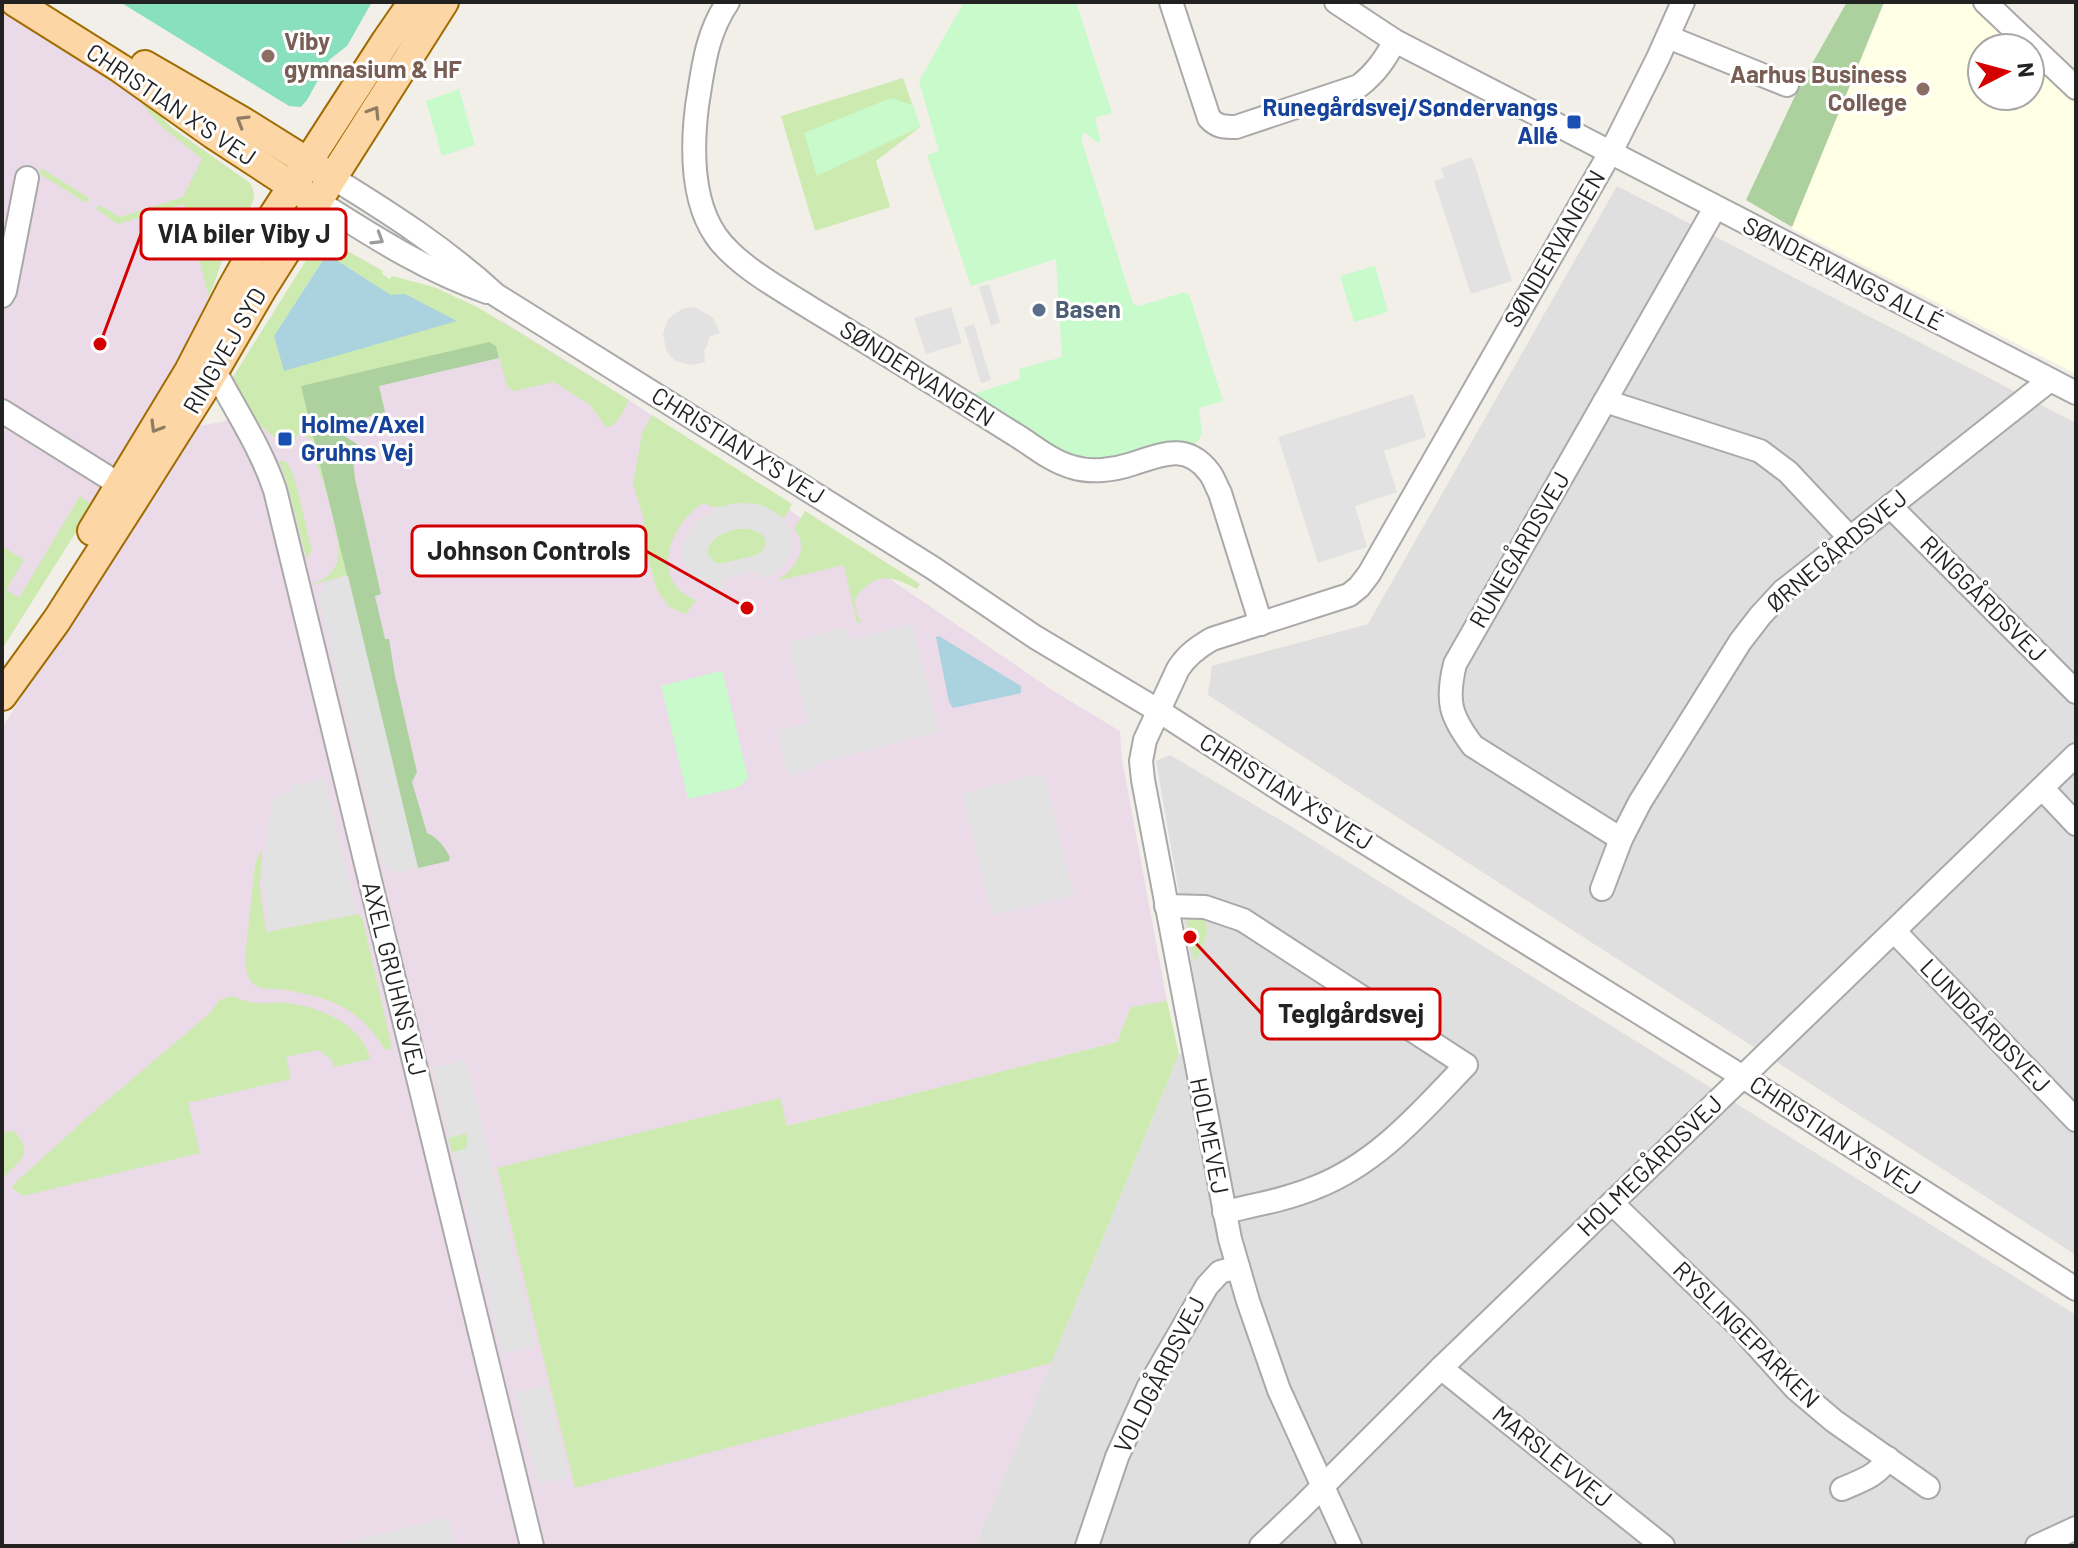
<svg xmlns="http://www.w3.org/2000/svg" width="2078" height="1548" font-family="Barlow,sans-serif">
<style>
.residential{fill:#e0dfdf}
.industrial{fill:#ebdbe8}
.education{fill:#ffffe5}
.grass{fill:#cdebb0;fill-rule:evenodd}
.forest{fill:#add19e}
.park{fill:#c8facc}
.pitch{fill:#88e0be}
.parking{fill:#e2e2e2;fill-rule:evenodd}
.water{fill:#aad3df}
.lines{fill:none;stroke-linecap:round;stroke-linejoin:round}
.minor-casing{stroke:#a9a9a9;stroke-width:26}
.major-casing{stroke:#a06b00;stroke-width:32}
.minor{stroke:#fff;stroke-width:22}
.major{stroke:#fcd6a4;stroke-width:28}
.oneway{stroke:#8f7c63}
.oneway2{stroke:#9c9c9c}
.education-dot{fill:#8d6e63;stroke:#fff;stroke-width:3}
.transit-dot{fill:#1a4fb4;stroke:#fff;stroke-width:3}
.service-dot{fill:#5c6f8a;stroke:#fff;stroke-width:3}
.labels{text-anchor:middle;stroke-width:6;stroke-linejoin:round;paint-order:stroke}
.education-label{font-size:24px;font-weight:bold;fill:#785e54;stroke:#fff;text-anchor:start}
.street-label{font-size:24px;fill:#222;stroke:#fff}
.transit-label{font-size:24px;font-weight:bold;fill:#164399;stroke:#fff;text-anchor:end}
.service-label{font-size:24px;font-weight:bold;fill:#4e5e75;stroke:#fff;text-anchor:start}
.leader{fill:none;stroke:#d40000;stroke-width:3}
.callout-dot{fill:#d40000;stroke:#fff;stroke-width:3}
.callout{fill:#fff;stroke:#d40000;stroke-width:3}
.callout-label{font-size:26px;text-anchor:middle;font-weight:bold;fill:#222}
</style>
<rect width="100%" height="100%" fill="#f2efe9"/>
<g class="residential">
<path d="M1617,186l459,237v832l-868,-560 4,-29 156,-42z"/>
<path d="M1170,755l122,72 784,488v231h-1101l204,-492 27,-6 -50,-287z"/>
</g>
<g class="industrial">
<path d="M2,11l134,84 36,33 78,55 4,9v6l-6,13 -3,-2 -6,10 3,2 -13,21 -20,55 -43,89 -164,263z"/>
<path d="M501,320l128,80 423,290 68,41 2,28 45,242 -36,6 -14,35 -330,84 -8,-27 -204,388 476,-124 -76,183h-973v-818l135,-215 60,-87 26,-4 44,-27 222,-53z"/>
</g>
<path class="education" d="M1885,2h87l51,46h-41v48h48v-41l46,41v278l-285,-146z"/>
<g class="grass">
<path d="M903,78l17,49 -44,34 14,46 -75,24 -34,-115z"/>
<path d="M135,96l20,14 17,18 78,55c5,11 5,17 -2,28l-3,-2 -6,10 3,2 -13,21 -20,55 -25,-93 -66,20 -22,-15 3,-4 21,12 63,-20 19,-38 -41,-33z"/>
<path d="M41,168l48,30 -3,5 -46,-29z"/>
<path d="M326,239l57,32 -1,3 8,5 2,-3 42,11 45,21 150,92c-6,10 -10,26 -23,27l-16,-22 -36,-23 -40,9 -7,-5 -11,-40 -194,40 45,189 -35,10v-1c13,-4 23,-12 26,-26 4,-15 -17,-93 -28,-105l3,-12 -14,-8 -5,8 -4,1v-4l-10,-3 -2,4c-19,-10 -39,-40 -47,-59l84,-134 6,-6zM327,254l64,41 -117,41z"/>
<path d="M652,415l140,89 -8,15c-13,-10 -27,-16 -43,-16 -15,0 -23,9 -37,0 -25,13 -48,56 -29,82 4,7 13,11 21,15l-10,14 -17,-7 -12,-17 -11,-38 -3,-35 -10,-33 9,-51z"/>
<path d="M279,460c4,1 7,1 10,6 8,12 17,63 22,81v4l-3,6h-2l-19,-73z"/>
<path d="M80,496l10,7 2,4 -90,142v-103l22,14 -18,30 13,8z"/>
<path d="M805,511l115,73 -3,5c-26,-14 -43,-18 -62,10l2,15 4,8 -4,1 -13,-58 -67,16c17,-12 34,-32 17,-52z"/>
<path d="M736,529c12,-1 25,-1 30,12l-3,9 -6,5 -37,9 -7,-3 -6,-8c3,-15 15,-20 29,-24z"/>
<path d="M262,847l-2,40 6,45 93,-18 1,3h2l30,131 -7,2c-24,-41 -53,-52 -99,-60 -10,-2 -22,1 -31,-5 -9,-6 -9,-18 -10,-28l10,-92z"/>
<path d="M1186,915l16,1c11,14 1,28 -5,42l-3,2z"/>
<path d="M232,996c7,2 16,7 24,7 10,1 20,-2 31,0 33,4 75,21 83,56l-36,8 -2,-7 -13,-10 -33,7 5,22 -103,24 12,50 -177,43 -11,-8 3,-5 69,-63 126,-107 9,-13z"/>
<path d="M1167,1001l12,53 -128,309 -476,125 -78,-320 283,-70 7,28 330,-84 14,-35z"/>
<path d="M14,1131c22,23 5,30 -12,48v-47z"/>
<path d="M465,1133l3,4 -2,12 -14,4 -4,-15z"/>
</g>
<g class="forest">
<path d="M1847,2h37l-92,225 -46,-27 55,-117z"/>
<path d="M489,342l7,4 3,12 -120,28 6,26 -27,8 -15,15 14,9 -4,16 2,19 26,115 -6,2 10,43h4l6,37 22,96 -5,10 15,51c11,5 17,13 23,24l-1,4 -31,7 -117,-482z"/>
</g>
<g class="park">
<path d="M964,2h112l36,111 -17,5 6,24h-4l-13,-10 -3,7 52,165 6,2 46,-14 1,3 3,-1 34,107 -24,7 3,26 -8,13 -75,12 -50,-3 -99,-61 50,-16 -1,-10 43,-12 -6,-98 -85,27 -44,-131 12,-4 -20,-70z"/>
<path d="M459,89l16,56 -33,11 -16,-55z"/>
<path d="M891,98l22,7 7,22 -103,49 -13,-43z"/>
<path d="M1375,266l13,46 -34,10 -14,-46z"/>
<path d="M721,671l2,2 25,105 -6,7 -7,3 -47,11 -27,-113z"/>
</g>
<path class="pitch" d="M120,2h252l-25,44 -18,14 -22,40 -6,7 -12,-1z"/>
<g class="parking">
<path d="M1472,157l40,124 -41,13 -37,-113 10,-3 -3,-10z"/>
<path d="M989,284l11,38 -9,4 -12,-39z"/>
<path d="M691,307l8,2 14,9 7,15 -10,3 -3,10 -3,5 1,11 -14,3 -15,-4 -6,-5 -4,-6 -3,-16 5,-15 14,-10z"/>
<path d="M951,307l11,36 -36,11 -12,-36z"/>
<path d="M974,324l17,56 -10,3 -17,-56z"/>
<path d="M1413,394l13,43 -42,14 13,41 -42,14 12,41 -49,16 -40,-126z"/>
<path d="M739,503l24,2 21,14 7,13 2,8 -4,19 -15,16 -17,4 -1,-8 -33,8 3,9h-13l-20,-12 -8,-11 -4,-13 2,-12 14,-18 18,-14zM736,529h14l14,6 2,6 -3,9 -6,5 -36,9 -8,-3 -6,-8 4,-11 10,-8z"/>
<path d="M348,576l70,292 -26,6 -3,-9 -6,2 -66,-274 8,-2 -2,-9z"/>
<path d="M912,624l27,108 -125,32 1,5 -27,7 -11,-45 31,-8 -20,-81 58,-15 4,13z"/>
<path d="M1044,773l30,123 -82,19 -30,-122z"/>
<path d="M325,778l32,136 -88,17 -6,-52 3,-39 6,-39 6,-6 14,-3 -1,-6z"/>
<path d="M466,1060l70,286 -34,8 -49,-202 13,-3 2,-12 -3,-4 -16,5 -17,-70z"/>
<path d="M546,1385l23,91 -31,8 -23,-92z"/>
<path d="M448,1517l7,29h-124z"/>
</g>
<g class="water">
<path d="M327,254l64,41 14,-1 52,27 -173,50 -10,-35z"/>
<path d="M939,636l82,50v7l-68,15 -4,-6 -13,-65z"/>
</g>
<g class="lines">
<g class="minor-casing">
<g id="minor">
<path d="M728,2c-22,32 -25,67 -31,104 -5,41 -6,94 19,130 20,29 66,54 96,73 38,23 76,46 114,70 32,19 62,39 93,58 17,11 34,25 53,30 19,6 42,3 60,-3 29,-9 54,-22 77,8 5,6 7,14 11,21l41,131"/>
<path d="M1171,2l38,116c8,9 15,9 27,9l123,-41c17,-13 26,-27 36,-45"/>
<path d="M1336,2l59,39 681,352"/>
<path d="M1985,2l91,86"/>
<path d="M1668,37l119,48"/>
<path d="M333,178c57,35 113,71 163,117l437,273 102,69 124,74 128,83 456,283 333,212"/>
<path d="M317,201c56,35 107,69 170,91"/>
<path d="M2,296l3,-5 22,-113"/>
<path d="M215,371c21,40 46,77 60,119l257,1056"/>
<path d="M1605,401l155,50 28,21 62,66"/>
<path d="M2,411l131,82"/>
<path d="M1890,506l186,186"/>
<path d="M2042,788l34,36"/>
<path d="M1621,839l-148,-93c-23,-30 -27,-45 -18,-82l260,-456"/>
<path d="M1602,889l19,-50 19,-37 100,-160 20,-26 23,-25 267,-211"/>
<path d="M1166,906l39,1 38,13 223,145c-46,48 -89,99 -152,123 -29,12 -60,17 -90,24"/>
<path d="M1895,932l181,188"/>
<path d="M1612,1203l129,125 54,60 39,33 94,66"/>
<path d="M1441,1368l222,178"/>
<path d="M1842,1489c18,-8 36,-13 46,-31"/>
<path d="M1087,1546l30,-89 31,-69 59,-102 13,-14 18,-5"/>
<path d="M1261,1546l40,-38 140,-140 635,-613"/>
<path d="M1350,1546l-71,-156 -31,-89 -18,-62 -87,-459 -2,-19 4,-21 33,-71c9,-14 20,-22 34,-30l137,-44 10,-8 10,-13 245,-428 44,-88 25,-56"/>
<path d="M2037,1546l39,-18"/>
</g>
</g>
<g class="major-casing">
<g id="major">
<path d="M15,2l105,66 93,66 93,61"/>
<path d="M145,65l97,56 80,50"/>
<path d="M92,531l97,-160 43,-83 39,-69 115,-178 27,-39"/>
<path d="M2,696l55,-76 80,-125 65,-103 60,-103 182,-287"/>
</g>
</g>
<use href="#minor" class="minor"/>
<use href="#major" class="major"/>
</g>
<defs><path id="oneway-chevron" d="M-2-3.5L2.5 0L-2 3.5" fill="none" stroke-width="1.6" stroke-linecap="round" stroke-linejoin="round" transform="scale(2)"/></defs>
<g class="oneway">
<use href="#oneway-chevron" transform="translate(374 112) rotate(-58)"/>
<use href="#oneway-chevron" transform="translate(242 121) rotate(-149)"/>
<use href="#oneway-chevron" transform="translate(156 427) rotate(121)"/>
</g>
<use class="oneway2" href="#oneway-chevron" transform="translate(378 239) rotate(32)"/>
<g class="education-dot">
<circle cx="268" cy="56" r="8"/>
<circle cx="1923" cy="89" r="8"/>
</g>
<g class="transit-dot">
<rect x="1566" y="114" width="16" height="16" rx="4"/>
<rect x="277" y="431" width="16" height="16" rx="4"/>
</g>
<circle class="service-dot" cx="1039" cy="310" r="8"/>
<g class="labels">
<g class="education-label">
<text x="284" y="50">Viby<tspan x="284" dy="28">gymnasium &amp; HF</tspan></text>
<text x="1907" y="83" text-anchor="end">Aarhus Business<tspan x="1907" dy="28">College</tspan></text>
</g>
<g class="street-label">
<text transform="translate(171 105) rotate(34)" y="8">CHRISTIAN X'S VEJ</text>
<text transform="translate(1555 249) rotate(-60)" y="8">SØNDERVANGEN</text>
<text transform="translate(1843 274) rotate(27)" y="8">SØNDERVANGS ALLÉ</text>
<text transform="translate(225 351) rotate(-60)" y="8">RINGVEJ SYD</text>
<text transform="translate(917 374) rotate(32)" y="8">SØNDERVANGEN</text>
<text transform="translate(738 446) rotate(32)" y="8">CHRISTIAN X'S VEJ</text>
<text transform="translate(1520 550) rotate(-60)" y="8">RUNEGÅRDSVEJ</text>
<text transform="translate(1837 551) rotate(-40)" y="8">ØRNEGÅRDSVEJ</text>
<text transform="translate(1983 599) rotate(45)" y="8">RINGGÅRDSVEJ</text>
<text transform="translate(1286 792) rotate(32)" y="8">CHRISTIAN X'S VEJ</text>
<text transform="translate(394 979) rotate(76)" y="8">AXEL GRUHNS VEJ</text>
<text transform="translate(1985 1026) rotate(46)" y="8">LUNDGÅRDSVEJ</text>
<text transform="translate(1209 1136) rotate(79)" y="8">HOLMEVEJ</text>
<text transform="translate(1835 1136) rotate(33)" y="8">CHRISTIAN X'S VEJ</text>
<text transform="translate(1650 1166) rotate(-44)" y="8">HOLMEGÅRDSVEJ</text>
<text transform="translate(1746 1335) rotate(45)" y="8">RYSLINGEPARKEN</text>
<text transform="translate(1160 1375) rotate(-63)" y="8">VOLDGÅRDSVEJ</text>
<text transform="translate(1552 1457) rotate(39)" y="8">MARSLEVVEJ</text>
</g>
<g class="transit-label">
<text x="1558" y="116">Runegårdsvej/Søndervangs<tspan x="1558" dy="28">Allé</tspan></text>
<text x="301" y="433" text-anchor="start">Holme/Axel<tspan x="301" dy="28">Gruhns Vej</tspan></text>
</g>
<g class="service-label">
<text x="1055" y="318">Basen</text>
</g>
</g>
<path class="leader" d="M100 344L141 234M747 608L646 551M1190 937L1262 1014"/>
<g class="callout-dot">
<circle cx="100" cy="344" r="8"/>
<circle cx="747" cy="608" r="8"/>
<circle cx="1190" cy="937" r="8"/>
</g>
<g class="callout">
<rect x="141" y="209" width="205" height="50" rx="8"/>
<rect x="412" y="526" width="234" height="50" rx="8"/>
<rect x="1262" y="989" width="178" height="50" rx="8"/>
</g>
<g class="callout-label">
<text x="244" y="243">VIA biler Viby J</text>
<text x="529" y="560">Johnson Controls</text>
<text x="1351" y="1023">Teglgårdsvej</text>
</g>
<rect width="2078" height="1548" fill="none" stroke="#222222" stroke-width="8"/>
<g transform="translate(2006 72) rotate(84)"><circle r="38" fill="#ffffff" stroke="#a7a7a7" stroke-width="2"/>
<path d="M0-6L14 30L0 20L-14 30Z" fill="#d40000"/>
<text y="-12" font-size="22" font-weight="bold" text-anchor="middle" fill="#222222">N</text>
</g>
</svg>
